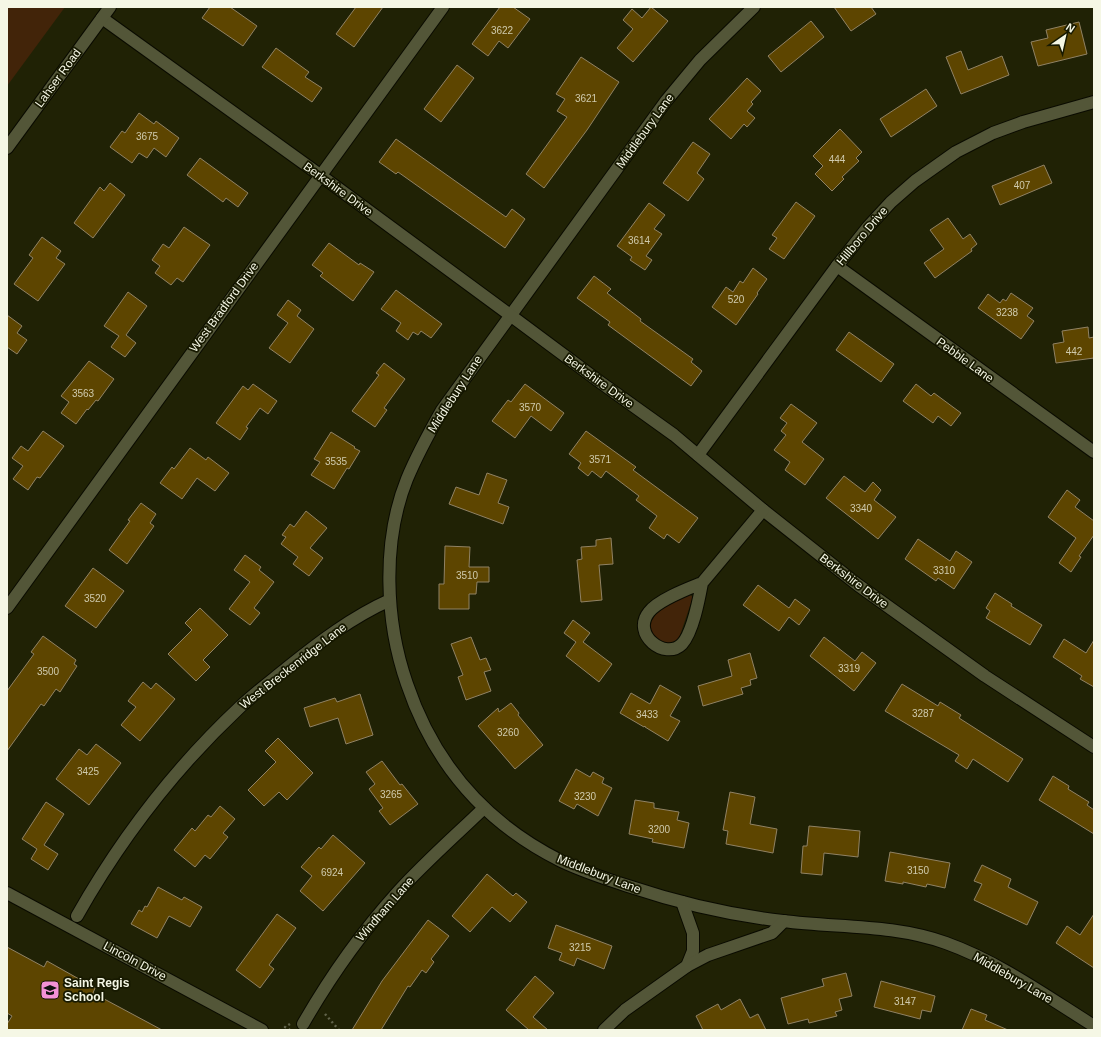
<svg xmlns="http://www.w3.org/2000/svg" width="1101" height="1037" font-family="Helvetica,sans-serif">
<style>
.green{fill:#422409}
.building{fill:#5d4500;stroke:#908264}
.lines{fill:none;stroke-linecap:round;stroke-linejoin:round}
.minor-casing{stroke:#0a0b00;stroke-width:14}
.path{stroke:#61634a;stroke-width:2.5;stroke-dasharray:2 3;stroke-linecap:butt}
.minor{stroke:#535638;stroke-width:12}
.labels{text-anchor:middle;stroke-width:3.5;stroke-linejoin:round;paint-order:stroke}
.number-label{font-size:10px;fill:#cfcaac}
.street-label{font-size:12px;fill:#f5f7e5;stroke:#171900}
.poi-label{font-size:12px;font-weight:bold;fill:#f5f7e5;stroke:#171900;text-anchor:start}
</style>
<rect width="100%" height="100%" fill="#202205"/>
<g class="green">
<path d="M7,7h58l-58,79z"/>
<path d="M687,595h3l3,2 -14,41c-13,10 -20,4 -29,-7 -1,-20 22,-27 37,-36z"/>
</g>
<g class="building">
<path d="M210,7h20l27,19 -14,20 -41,-28z"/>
<path d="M356,7h27l-29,40 -18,-13z"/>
<path d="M500,7h13l17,12 -22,29 -9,-7 -11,15 -16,-12z"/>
<path d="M651,7l17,14 -35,41 -16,-14 16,-19 -10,-9 9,-11 10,9z"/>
<path d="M834,7h37l5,7 -25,17z"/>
<path d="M811,21l13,16 -43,35 -13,-16z"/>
<path d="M1079,22l8,32 -49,12 -7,-24 17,-4 -2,-8z"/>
<path d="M276,48l33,24 -4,5 17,11 -10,14 -50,-35z"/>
<path d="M961,51l7,19 34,-14 7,19 -48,19 -15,-37z"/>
<path d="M581,57l38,25 -32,48 -43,58 -18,-14 41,-57 -10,-6 8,-12 -9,-5z"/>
<path d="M457,65l17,13 -33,44 -17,-13z"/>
<path d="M747,78l14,13 -10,11 2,2 -6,7 8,7 -8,9 -3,-3 -13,15 -22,-20z"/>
<path d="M926,89l11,17 -46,31 -11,-18z"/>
<path d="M139,113l15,11 2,-3 23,17 -13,19 -12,-9 -7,10 -8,-5 -7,10 -22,-16 12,-16 3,2z"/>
<path d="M840,129l22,23 -6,6 3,3 -17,16 2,2 -12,12 -17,-17 8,-8 -10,-10z"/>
<path d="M396,139l110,78 6,-8 13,10 -20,29 -107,-76 -2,2 -17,-12z"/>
<path d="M693,142l17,12 -13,19 7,6 -16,22 -25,-18z"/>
<path d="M200,158l48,35 -10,14 -12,-9 -3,4 -36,-27z"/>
<path d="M1044,165l8,18 -52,22 -8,-19z"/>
<path d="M110,183l15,12 -32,43 -19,-15 26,-36 4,4z"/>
<path d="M796,202l19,14 -31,43 -15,-10 8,-11 -5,-3z"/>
<path d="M649,203l16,12 -11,14 8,5 -16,22 6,4 -7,10 -15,-10 2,-3 -15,-11z"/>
<path d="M948,218l15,21 7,-5 7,10 -6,5 1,2 -37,27 -11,-15 20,-14 -14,-19z"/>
<path d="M184,227l26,18 -27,37 -6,-4 -6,7 -16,-12 5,-7 -8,-6 11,-16 6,4z"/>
<path d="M42,237l19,14 -5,7 9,6 -27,37 -24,-17 19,-26 -4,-3z"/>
<path d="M329,243l30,22 1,-2 14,9 -21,29 -33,-25 3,-3 -11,-8z"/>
<path d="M753,268l14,11 -10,14 1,1 -22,31 -24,-18 14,-20 7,5 7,-11 3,2z"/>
<path d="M594,276l17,13 -4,4 34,26 -1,2 53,38 -2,3 11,9 -11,15 -83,-61 2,-3 -33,-24z"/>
<path d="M396,290l46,34 -11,14 -10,-7 -3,4 -5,-3 -5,8 -12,-9 5,-8 -20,-14z"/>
<path d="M128,292l19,14 -21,29 10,8 -11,14 -14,-10 8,-11 -15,-10z"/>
<path d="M1011,293l22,15 -6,8 7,5 -13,18 -43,-31 10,-14 12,9 3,-4 3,2z"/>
<path d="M288,300l13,10 -4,6 17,13 -24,34 -21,-15 19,-25 -11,-8z"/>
<path d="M7,315l15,11 -5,7 10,7 -10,14 -10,-7z"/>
<path d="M1088,327l1,11 5,-1v21l-38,5 -3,-19 11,-2 -2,-11z"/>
<path d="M849,332l45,32 -13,18 -45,-32z"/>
<path d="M89,361l25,18 -16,22 -2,-1 -8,10 -1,-1 -11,15 -15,-11 8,-11 -8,-6z"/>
<path d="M384,363l21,16 -21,29 3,2 -12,17 -23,-16 27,-36 -3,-2z"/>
<path d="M253,384l24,17 -9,13 -8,-6 -14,19 2,1 -8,12 -24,-17 27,-37 5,4z"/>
<path d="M525,384l39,29 -13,18 -20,-15 -16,22 -23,-17 16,-21 3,2z"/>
<path d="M916,384l15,12 3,-3 27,20 -10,13 -13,-10 -5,7 -30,-22z"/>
<path d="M791,404l26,19 -15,19 22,17 -19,26 -20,-15 5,-8 -16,-12 12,-15 -5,-4 6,-8 -7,-5z"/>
<path d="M43,431l21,15 -24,32 -3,-1 -9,13 -15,-11 10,-13 -11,-8 9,-12 7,5z"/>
<path d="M586,431l50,36 -3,3 65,48 -19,25 -12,-9 -3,5 -15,-11 8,-12 -21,-16 3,-4 -33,-25 -5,7 -9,-7 -4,5 -10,-8 3,-5 -12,-9z"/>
<path d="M331,432l24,15 -1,1 6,3 -11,18 -2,-1 -13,21 -23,-14 9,-13 -6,-3z"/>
<path d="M190,448l16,12 2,-3 21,16 -14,18 -18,-13 -15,21 -22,-16 12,-16 2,2z"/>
<path d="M487,473l20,7 -9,23 11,4 -6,17 -54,-20 7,-17 23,8z"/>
<path d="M844,476l21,16 8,-10 8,8 -7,10 22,17 -18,22 -52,-41z"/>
<path d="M1067,490l13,10 -5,7 19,14v14l-15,21 2,1 -10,15 -12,-9 17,-25 -28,-21z"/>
<path d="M141,503l15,11 -6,9 4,3 -27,38 -18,-14 21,-29 -2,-1z"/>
<path d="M306,511l21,17 -17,20 13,10 -14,18 -16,-12 5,-7 -17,-13 5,-7 -4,-2 8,-11 4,3z"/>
<path d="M611,538l2,26 -14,1 3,35 -21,2 -4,-42 5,-1 -1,-12 15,-1v-6z"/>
<path d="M918,539l32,22 6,-10 16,11 -18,27 -16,-11 -2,3 -31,-22z"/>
<path d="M445,546l25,1 -1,20h20v15h-12l-1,12h-7v15h-30v-25h5z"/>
<path d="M245,555l16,12 -2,3 15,12 -20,26 6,5 -10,12 -21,-16 21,-27 -16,-12z"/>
<path d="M93,568l31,23 -28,37 -31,-22z"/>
<path d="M758,585l31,23 6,-9 15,11 -11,15 -10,-8 -10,14 -36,-26z"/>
<path d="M995,593l17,11 -1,2 31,19 -12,20 -44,-27 4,-7 -4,-3z"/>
<path d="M200,608l28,27 -25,25 7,7 -14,14 -28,-27 24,-24 -7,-7z"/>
<path d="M573,620l17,13 -7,9 29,22 -13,18 -33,-26 10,-14 -12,-9z"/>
<path d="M43,636l33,24 -2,4 3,2 -17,26 -4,-3 -12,17 -3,-2 -34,47v-60l27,-37 -3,-2z"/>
<path d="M471,637l9,23 6,-2 5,12 -7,2 7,19 -25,9 -8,-23 5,-2 -12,-31z"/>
<path d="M824,637l31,24 7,-9 14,11 -22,28 -44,-35z"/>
<path d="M1064,639l22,14 8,-13v47l-14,-8 2,-3 -29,-19z"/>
<path d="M750,653l7,25 -7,2 1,5 -10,3 2,6 -40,12 -5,-20 34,-10 -4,-16z"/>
<path d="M143,682l8,7 5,-6 19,16 -35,42 -19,-16 15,-18 -8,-6z"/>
<path d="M902,684l36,22 2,-4 21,13 -2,3 64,41 -15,23 -35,-23 -6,10 -12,-8 4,-6 -74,-44z"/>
<path d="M660,685l21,12 -11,19 10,5 -12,20 -23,-14v-1l-1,1 -24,-14 11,-20 19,11z"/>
<path d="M360,694l13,41 -27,9 -8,-26 -28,9 -6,-19 31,-10 2,4z"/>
<path d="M511,703l8,10 -1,2 25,30 -28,24 -37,-43 20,-18 1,4z"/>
<path d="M278,738l35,35 -26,27 -8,-8 -15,14 -16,-16 28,-28 -11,-11z"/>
<path d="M96,744l25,19 -32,42 -33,-26 23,-30 8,6z"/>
<path d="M382,761l18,24 2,-1 16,20 -28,21 -11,-14 4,-3 -14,-19 6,-5 -9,-12z"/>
<path d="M576,769l14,8 3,-5 11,6 -2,5 10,5 -14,28 -21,-12 -3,5 -15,-8z"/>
<path d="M1053,776l16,10 -1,3 21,13 -2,3 7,5v24l-55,-34z"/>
<path d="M730,792l25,5 -5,27 27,5 -4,24 -47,-9 2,-13 -5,-1z"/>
<path d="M635,800l19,3v5l25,4 -2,8 12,3 -5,25 -32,-6 1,-3 -24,-5z"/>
<path d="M46,802l18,12 -20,31 14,9 -10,16 -17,-11 6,-10 -15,-10z"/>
<path d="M220,806l15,13 -12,14 5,4 -18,22 -5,-4 -10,12 -21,-17 18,-22 3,3 13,-16 3,2z"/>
<path d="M809,826l51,5 -2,26 -34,-4 -2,22 -21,-2 2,-27h4z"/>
<path d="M333,835l32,28 -42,48 -23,-20 12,-15 -11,-9 18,-20 2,2z"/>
<path d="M890,852l60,11 -5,25 -18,-4 -1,3 -23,-5v2l-18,-3z"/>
<path d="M982,865l29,14 -3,8 30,15 -11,23 -53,-25 8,-16 -8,-3z"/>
<path d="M487,874l26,22 3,-3 11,9 -17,20 -18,-15 -22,25 -18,-16z"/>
<path d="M158,887l24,13 2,-3 18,10 -12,20 -21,-11 -12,22 -26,-14 8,-14 3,2 3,-6 2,1z"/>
<path d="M277,914l19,14 -27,37 5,4 -14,19 -24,-18z"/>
<path d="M1094,914v54l-38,-25 11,-17 13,9z"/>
<path d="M428,920l21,16 -18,23 3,3 -8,11 -4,-3 -12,17 -2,-1 -27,44h-29l30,-49z"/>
<path d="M556,925l56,21 -8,23 -27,-11 -3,8 -15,-6 3,-7 -14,-5z"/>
<path d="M7,947l37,20 3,-6 48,27 -2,5 69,37h-155v-6l5,-8 -5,-3z"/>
<path d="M846,973l6,23 -13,3 3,11 -7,2 2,4 -28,7 -1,-4 -20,5 -7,-26 43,-12 -2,-7z"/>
<path d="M535,976l19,17 -21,24 15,13h-19l-23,-20z"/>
<path d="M881,981l54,15 -4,16 -9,-2 -2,9 -46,-12z"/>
<path d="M740,999l10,19 8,-4 8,16h-63l-7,-14 22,-12 3,6z"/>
<path d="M971,1009l16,6 -2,5 23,10h-46z"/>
</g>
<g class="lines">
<g class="minor-casing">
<g id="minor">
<path d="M754,7l-54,53 -34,41 -224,309c-13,23 -25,45 -35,69 -25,62 -22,142 0,205 27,80 78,139 154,177 21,10 45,18 67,25 51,17 102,29 155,35 55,7 110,3 163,22 53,19 100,53 148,83"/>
<path d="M102,18l218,157 190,140 90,67 74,53 89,75 95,75 127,91 109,71"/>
<path d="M7,148l103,-141"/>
<path d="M837,266l257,186"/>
<path d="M698,455l139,-189 31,-39 23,-25 24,-21 41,-29 37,-19 30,-11 71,-20"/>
<path d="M702,583c-3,16 -9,49 -20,61 -17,17 -51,-10 -33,-32 9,-12 38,-23 53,-29l61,-73"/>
<path d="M7,608l436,-601"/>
<path d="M7,893l255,137"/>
<path d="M682,902l11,31v18l-6,15"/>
<path d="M77,916c44,-78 98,-148 163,-209 15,-14 31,-26 47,-39 31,-25 65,-51 103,-68"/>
<path d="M303,1024c27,-47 58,-91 94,-131 27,-30 58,-57 87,-85"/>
<path d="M604,1030l21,-20 62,-44 21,-11 64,-22 12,-12"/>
</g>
</g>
<g class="path">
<path d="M325,1014l14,16"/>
<path d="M290,1024l-5,3 5,3"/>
</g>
<use href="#minor" class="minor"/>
</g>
<defs>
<g id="school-square" transform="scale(1)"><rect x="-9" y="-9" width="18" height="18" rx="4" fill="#f391d6" stroke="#171900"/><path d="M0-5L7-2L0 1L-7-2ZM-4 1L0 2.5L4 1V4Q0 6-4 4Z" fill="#111"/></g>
</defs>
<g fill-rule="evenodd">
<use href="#school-square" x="50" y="990"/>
</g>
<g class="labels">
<g class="number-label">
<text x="502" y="34">3622</text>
<text x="586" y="102">3621</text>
<text x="147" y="140">3675</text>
<text x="837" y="163">444</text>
<text x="1022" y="189">407</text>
<text x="639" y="244">3614</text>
<text x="736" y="303">520</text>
<text x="1007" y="316">3238</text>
<text x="1074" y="355">442</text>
<text x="83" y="397">3563</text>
<text x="530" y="411">3570</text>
<text x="600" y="463">3571</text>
<text x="336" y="465">3535</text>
<text x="861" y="512">3340</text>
<text x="944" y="574">3310</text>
<text x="467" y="579">3510</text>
<text x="95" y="602">3520</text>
<text x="849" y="672">3319</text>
<text x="48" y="675">3500</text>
<text x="923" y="717">3287</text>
<text x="647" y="718">3433</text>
<text x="508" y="736">3260</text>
<text x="88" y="775">3425</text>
<text x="391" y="798">3265</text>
<text x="585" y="800">3230</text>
<text x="659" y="833">3200</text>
<text x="918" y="874">3150</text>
<text x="332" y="876">6924</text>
<text x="580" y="951">3215</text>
<text x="905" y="1005">3147</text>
</g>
<g class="street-label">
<text transform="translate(58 78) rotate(-54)" y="4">Lahser Road</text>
<text transform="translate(645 131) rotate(-54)" y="4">Middlebury Lane</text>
<text transform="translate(338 189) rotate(36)" y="4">Berkshire Drive</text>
<text transform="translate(862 236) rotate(-50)" y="4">Hillboro Drive</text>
<text transform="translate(224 307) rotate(-54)" y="4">West Bradford Drive</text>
<text transform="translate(965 360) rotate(36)" y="4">Pebble Lane</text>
<text transform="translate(599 381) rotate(36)" y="4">Berkshire Drive</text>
<text transform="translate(455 394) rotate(-57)" y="4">Middlebury Lane</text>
<text transform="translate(854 581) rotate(37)" y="4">Berkshire Drive</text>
<text transform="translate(293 666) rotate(-38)" y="4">West Breckenridge Lane</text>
<text transform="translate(599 874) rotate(21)" y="4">Middlebury Lane</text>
<text transform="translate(385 909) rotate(-49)" y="4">Windham Lane</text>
<text transform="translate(135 961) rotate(28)" y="4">Lincoln Drive</text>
<text transform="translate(1013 978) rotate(30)" y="4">Middlebury Lane</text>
</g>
<g class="poi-label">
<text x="64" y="987">Saint Regis<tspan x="64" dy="14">School</tspan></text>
</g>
</g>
<rect width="1101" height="1037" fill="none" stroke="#f5f7e5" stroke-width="16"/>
<g transform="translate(1065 36) rotate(34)" stroke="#171900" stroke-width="3" paint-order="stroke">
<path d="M0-3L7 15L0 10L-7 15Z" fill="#f5f7e5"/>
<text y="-6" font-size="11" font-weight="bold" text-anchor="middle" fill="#f5f7e5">N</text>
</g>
</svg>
